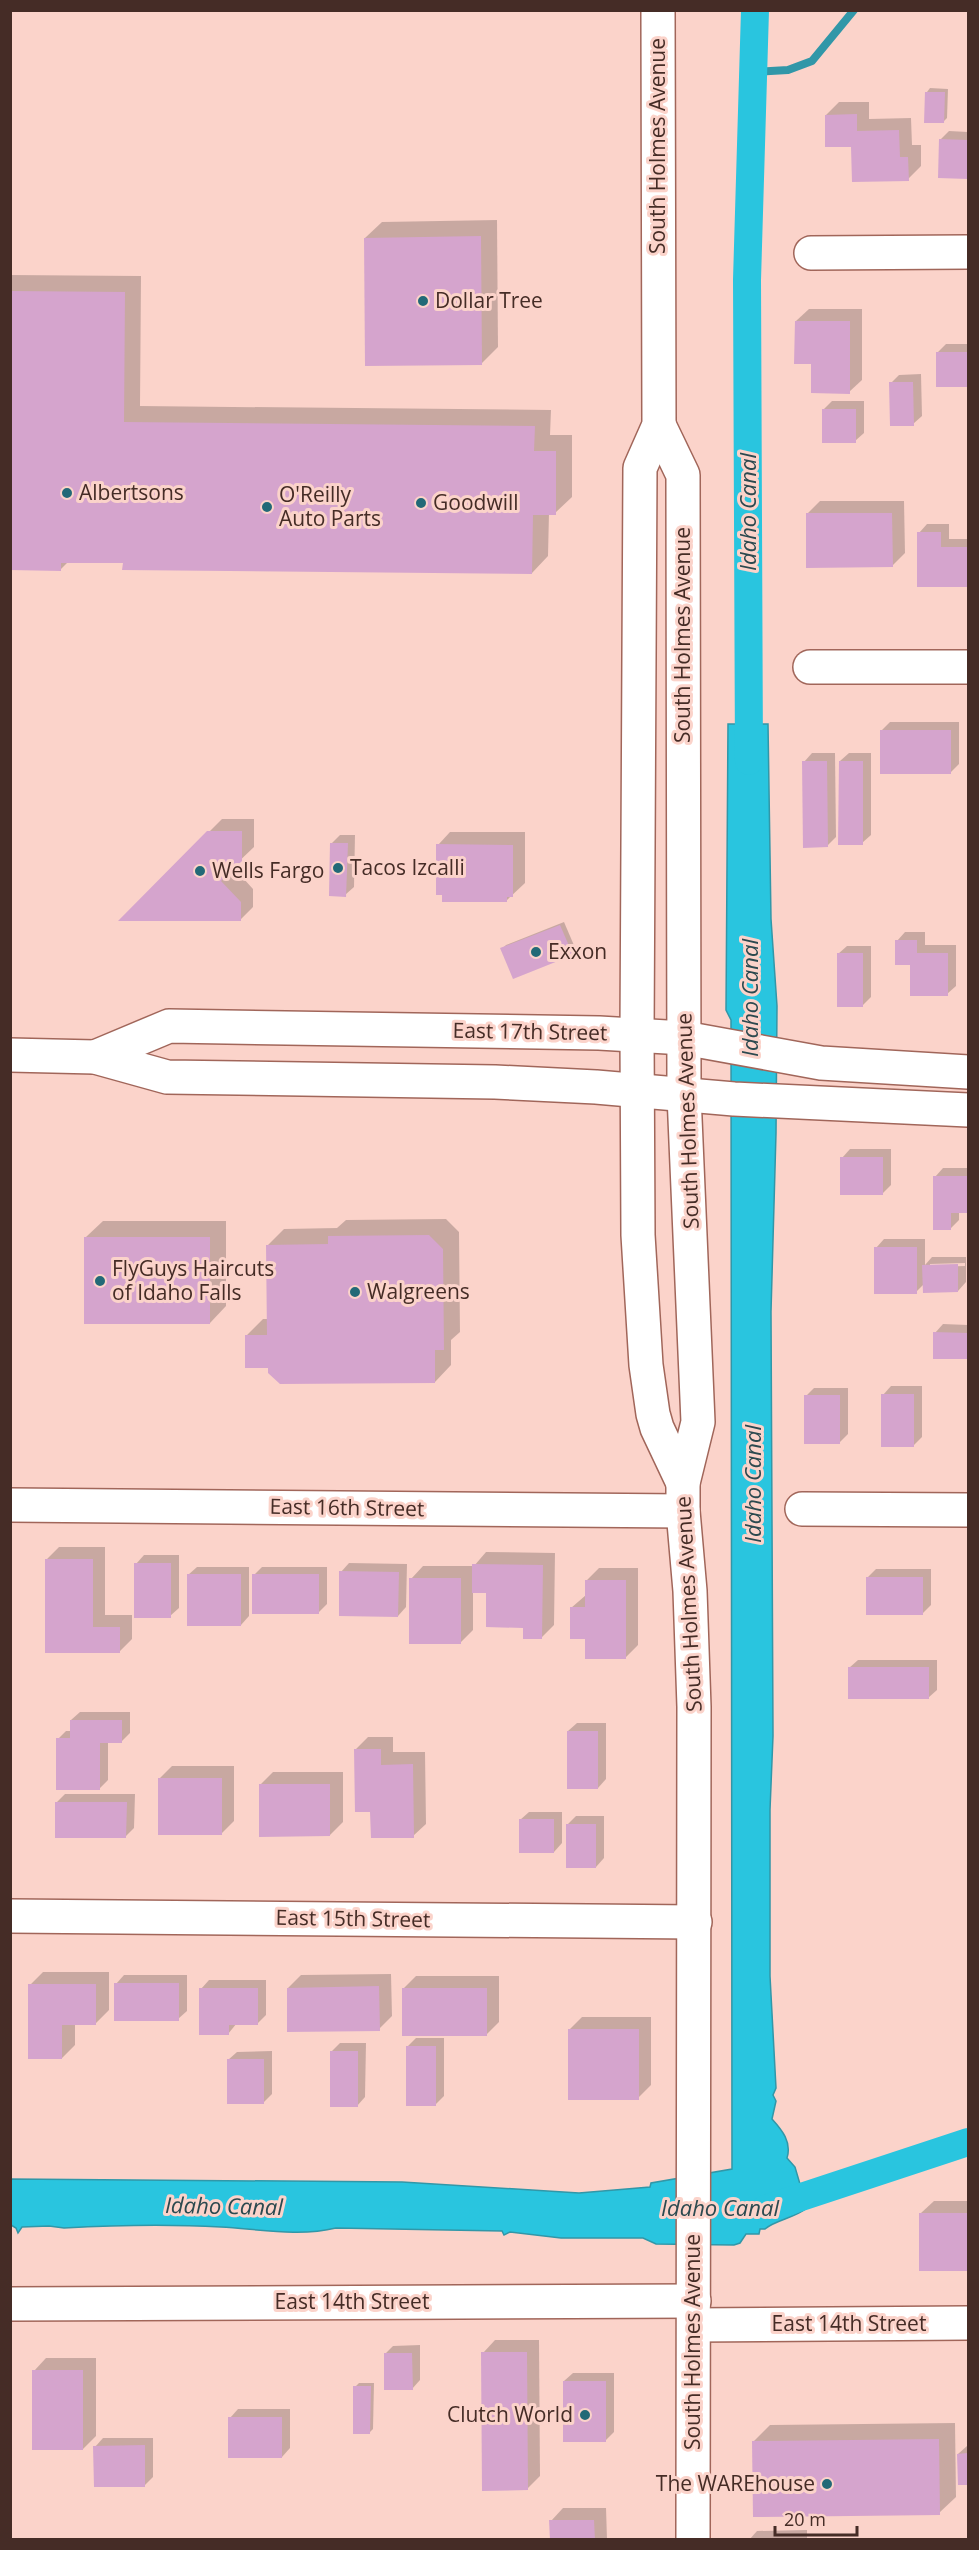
<svg xmlns="http://www.w3.org/2000/svg" width="979" height="2550" font-family="'Open Sans',sans-serif">
<style>
.water{fill:#29c5df;stroke:#3197a8;stroke-width:1.5}
.shadow{fill:#0003;fill-rule:evenodd}
.lines{fill:none;stroke-linecap:round;stroke-linejoin:round}
.stream{stroke:#3197a8;stroke-width:8}
.canal{stroke:#29c5df;stroke-width:28}
.building{fill:#d5a4cd}
.minor-casing{stroke:#a1665a;stroke-width:36}
.major-casing{stroke:#a1665a;stroke-width:36}
.minor{stroke:#fff;stroke-width:33}
.major{stroke:#fff;stroke-width:33}
.poi-dot{fill:#226977;stroke:#fbd3ca;stroke-width:2}
.labels{text-anchor:middle;stroke-width:6;stroke-linejoin:round;paint-order:stroke}
.street-label{font-size:21px;fill:#452c26;stroke:#fbd3ca}
.poi-label{font-size:21px;fill:#452c26;stroke:#fbd3ca;text-anchor:start}
.water-label{font-size:22px;font-style:italic;fill:#2b494f;stroke:#fbd3ca}
</style>
<rect width="100%" height="100%" fill="#fbd3ca"/>
<path class="water" d="M728,724h40l3,195 6,87 -1,127 -5,179 2,424 -3,74v166l6,112 -3,7 3,6 -4,18c10,11 20,23 15,39l8,9 12,41c-12,10 -32,12 -42,21h-5l-1,5h-13l-6,9 -6,2 -78,-1 -13,-6h-82l-51,-6 -6,3 -2,-4 -166,-3c-37,9 -78,1 -115,-1 -52,-3 -105,-2 -157,1l-15,-2 -27,1 -4,6 -2,-5 -5,-3 -1,-46 392,3 177,11 71,-6 1,-4 81,-14 -1,-1149 -5,-10z"/>
<g class="shadow">
<path d="M930,88l18,1 -1,29 -4,4 -16,-30z"/>
<path d="M839,102h30v17l42,-1 1,27h9v21l-13,13 -56,-34 -26,-30z"/>
<path d="M949,131l19,1v45h-28v-37z"/>
<path d="M497,220l1,127 -17,17 -116,-126 17,-16z"/>
<path d="M10,275l131,1 -1,130 411,4 -1,25h22v62l-17,16h-6l-1,43 -16,17 -408,-11 -55,-1 -8,8h-51z"/>
<path d="M809,309h53v71l-13,12 -36,-30 -17,-41z"/>
<path d="M946,344h22v42h-30v-34z"/>
<path d="M921,374l1,42 -9,8 -22,-41 8,-8z"/>
<path d="M832,401h32v32l-9,8 -31,-32z"/>
<path d="M820,501h84l1,52 -13,13 -85,-52z"/>
<path d="M927,524h22v15h19v46h-49v-52z"/>
<path d="M890,722h69v42l-8,8 -69,-42z"/>
<path d="M812,753h23l1,84 -9,9 -23,-84z"/>
<path d="M849,753h22v82l-9,8 -22,-82z"/>
<path d="M222,819h32v28l-21,20 20,22v18l-12,12h-119z"/>
<path d="M450,832h75v51l-19,18 -68,-56z"/>
<path d="M340,835h15l-1,52 -9,8 -13,-52z"/>
<path d="M564,922l12,28 -4,4 -70,-5 4,-4z"/>
<path d="M905,932h20v13h31v41l-9,8 -35,-31 -15,-22z"/>
<path d="M847,946h24v51l-9,9 -24,-52z"/>
<path d="M850,1149h41v36l-9,9 -40,-36z"/>
<path d="M943,1168h25v44h-9v8l-9,9 -15,-52z"/>
<path d="M446,1219l13,13 1,100 -9,8v25l-16,17 -165,-15 -24,-31 17,-17h5v-74l16,-16 53,-1 9,-8z"/>
<path d="M103,1221h123v85l-16,17 -124,-86z"/>
<path d="M884,1239h41v26l7,-8h34v25l-8,9 -34,-7 -8,8 -40,-44zM965,1263v3l-35,1v-3z"/>
<path d="M943,1324l25,1v33l-33,-1v-24z"/>
<path d="M891,1386h31v51l-9,9 -30,-51z"/>
<path d="M814,1388h34v46l-9,9 -33,-47z"/>
<path d="M59,1547h46v68h27v24l-13,13h-73v-92z"/>
<path d="M486,1552l69,1 -1,72 -13,13 -16,-11 -37,-35h-15v38l-13,13 -49,-64 12,-13h51z"/>
<path d="M144,1555h35v53l-9,8 -34,-52z"/>
<path d="M349,1563l58,1 -1,43 -8,9 -57,-44z"/>
<path d="M197,1567h52v49l-8,9 -53,-50z"/>
<path d="M262,1567h65v37l-8,8 -65,-37z"/>
<path d="M599,1568h39v77l-13,13 -39,-21 -15,-29 15,-13v-14z"/>
<path d="M876,1569h55v36l-9,9 -54,-37z"/>
<path d="M858,1660h79v30l-9,8 -79,-30z"/>
<path d="M80,1712h50v21l-8,8h-14v39l-9,9 -41,-50 8,-8h5v-11z"/>
<path d="M577,1723h29v56l-8,9 -30,-57z"/>
<path d="M368,1737h25v15h32l1,72 -13,12 -41,-25 -17,-61z"/>
<path d="M172,1766h62v55l-13,13 -61,-56z"/>
<path d="M273,1772h70v50l-13,13 -70,-50z"/>
<path d="M65,1794h70l-1,34 -8,8 -69,-34z"/>
<path d="M529,1812h33v31l-8,9 -34,-32z"/>
<path d="M576,1816h28v42l-8,9 -29,-42z"/>
<path d="M43,1972h66v38l-13,13h-21v22l-13,13 -32,-73z"/>
<path d="M391,1974l1,42 -13,13 -91,-41 13,-13z"/>
<path d="M124,1975h63v36l-9,8 -62,-35z"/>
<path d="M416,1976h83v46l-13,13 -83,-46z"/>
<path d="M209,1980h57v35l-8,8h-21l-9,11 -27,-45z"/>
<path d="M582,2017h69v68l-13,13 -69,-68z"/>
<path d="M416,2038h28v58l-8,8 -29,-57z"/>
<path d="M340,2043h26l-1,54 -8,9 -25,-55z"/>
<path d="M272,2051v43l-8,8 -36,-42 9,-8z"/>
<path d="M934,2201h34v68h-47v-56z"/>
<path d="M495,2340h44l1,136 -13,13 -44,-136z"/>
<path d="M420,2345v35l-8,9 -27,-35 8,-8z"/>
<path d="M46,2358h50v78l-13,13 -49,-78z"/>
<path d="M573,2373h41v59l-9,9 -41,-60z"/>
<path d="M359,2383h15l-1,46 -3,3 -15,-45z"/>
<path d="M238,2409h52v39l-8,9 -52,-39z"/>
<path d="M955,2423l1,74 -17,16 -186,-71 17,-17z"/>
<path d="M103,2438h50v39l-8,8 -50,-38z"/>
<path d="M967,2446h1v38h-9l-1,-30z"/>
<path d="M563,2508h43l1,32h-56v-19z"/>
<path d="M807,2530v10h-58l8,-9z"/>
</g>
<g class="lines">
<path class="stream" d="M755,72l33,-2 24,-9 42,-51"/>
<g class="canal">
<path d="M749,761l-2,-481 8,-270"/>
<path d="M765,2209l203,-67"/>
</g>
</g>
<g class="building">
<path d="M925,92h20l-1,31h-20z"/>
<path d="M857,114v17l42,-1 1,27h8l1,24 -57,1 -1,-35h-26v-32z"/>
<path d="M939,139l29,1v39l-30,-1z"/>
<path d="M481,236l1,129 -117,1 -1,-128z"/>
<path d="M10,291l115,1 -1,130 411,4 -1,25h22v64h-23l-1,59 -410,-4 1,-7h-62v8l-51,-1z"/>
<path d="M795,321h55v73l-39,-1v-29h-17z"/>
<rect x="936" y="352" width="32" height="35"/>
<path d="M889,382h24l1,44h-24z"/>
<rect x="822" y="409" width="34" height="34"/>
<path d="M806,513h86l1,54 -87,1z"/>
<path d="M917,532h24v15h27v40h-51z"/>
<rect x="880" y="730" width="71" height="44"/>
<path d="M802,761h25l1,86 -25,1z"/>
<path d="M839,761h24v84h-25z"/>
<path d="M207,831h35v30l-21,20 20,21v19h-123z"/>
<path d="M330,843h18l-2,54 -17,-1z"/>
<path d="M436,844l77,1v52h-6v5h-65v-7h-6z"/>
<path d="M560,925l13,30 -60,24 -13,-31z"/>
<path d="M895,940h22v13h31v43h-38v-31h-15z"/>
<rect x="837" y="953" width="26" height="54"/>
<rect x="840" y="1157" width="43" height="38"/>
<path d="M933,1176h35v37h-17v17h-18z"/>
<path d="M429,1235l14,14 1,101h-9v33l-155,1 -12,-11v-5h-23v-33h22l-1,-90 62,-1v-8z"/>
<rect x="84" y="1237" width="126" height="87"/>
<rect x="874" y="1247" width="43" height="47"/>
<path d="M958,1264v28l-35,1 -1,-28z"/>
<path d="M933,1332l35,1v26h-35z"/>
<rect x="881" y="1394" width="33" height="53"/>
<rect x="804" y="1395" width="36" height="49"/>
<path d="M45,1559h48v68h27v26h-75z"/>
<rect x="134" y="1563" width="37" height="55"/>
<path d="M472,1564l71,1 -1,74h-19v-11l-37,-1v-34h-14z"/>
<path d="M339,1571l60,1 -1,45 -59,-1z"/>
<rect x="187" y="1574" width="54" height="52"/>
<rect x="252" y="1574" width="67" height="40"/>
<rect x="866" y="1577" width="57" height="38"/>
<rect x="409" y="1578" width="52" height="66"/>
<path d="M585,1580h41v79h-41v-20h-15v-32h15z"/>
<rect x="848" y="1667" width="81" height="32"/>
<path d="M70,1720h52v23h-22v47h-44v-52h14z"/>
<rect x="567" y="1731" width="31" height="58"/>
<path d="M354,1749h27v16l32,-1 1,74h-43l-1,-26h-15z"/>
<rect x="158" y="1778" width="64" height="57"/>
<path d="M259,1784h71v52l-71,1z"/>
<path d="M55,1802h72l-1,36h-71z"/>
<rect x="519" y="1819" width="35" height="34"/>
<rect x="566" y="1824" width="30" height="44"/>
<rect x="114" y="1983" width="65" height="38"/>
<path d="M28,1984h68v41h-34v34h-34z"/>
<path d="M379,1986l1,45 -93,1v-44z"/>
<path d="M199,1988h59v37h-29v10h-30z"/>
<rect x="402" y="1988" width="85" height="48"/>
<rect x="568" y="2029" width="71" height="71"/>
<rect x="406" y="2046" width="30" height="60"/>
<rect x="330" y="2051" width="28" height="56"/>
<rect x="227" y="2059" width="37" height="45"/>
<rect x="919" y="2213" width="49" height="58"/>
<path d="M481,2352h46l1,138 -46,1z"/>
<path d="M384,2353h28l1,37h-29z"/>
<rect x="32" y="2370" width="51" height="80"/>
<rect x="563" y="2381" width="43" height="61"/>
<path d="M353,2386h18l-1,48h-17z"/>
<rect x="228" y="2417" width="54" height="41"/>
<path d="M939,2439l1,76 -187,2 -1,-76z"/>
<path d="M145,2445v42h-51l-1,-41z"/>
<path d="M968,2453v32h-10l-1,-31z"/>
<path d="M549,2520h45l1,20h-45z"/>
</g>
<g class="lines">
<g class="minor-casing">
<g id="minor">
<path d="M811,253l157,-1"/>
<path d="M810,667h158"/>
<path d="M10,1505l673,6"/>
<path d="M802,1509l166,1"/>
<path d="M10,1916l685,6"/>
<path d="M10,2304l684,-3"/>
<path d="M694,2325l274,-2"/>
</g>
</g>
<g class="major-casing">
<g id="major">
<path d="M658,10l1,415 -19,43 -3,566 1,201 8,130 7,49 4,14 26,55"/>
<path d="M659,425l24,50 1,620 14,327 -15,61v28l7,80 4,116 -1,833"/>
<path d="M10,1055l85,2 72,20 328,5 101,5 138,12 234,11"/>
<path d="M95,1057l74,-31 430,7 85,5 137,25 147,9"/>
</g>
</g>
<use href="#minor" class="minor"/>
<use href="#major" class="major"/>
</g>
<g class="poi-dot">
<circle cx="423" cy="301" r="6"/>
<circle cx="67" cy="493" r="6"/>
<circle cx="421" cy="503" r="6"/>
<circle cx="267" cy="507" r="6"/>
<circle cx="338" cy="868" r="6"/>
<circle cx="200" cy="871" r="6"/>
<circle cx="536" cy="952" r="6"/>
<circle cx="100" cy="1281" r="6"/>
<circle cx="355" cy="1292" r="6"/>
<circle cx="585" cy="2415" r="6"/>
<circle cx="827" cy="2484" r="6"/>
</g>
<g class="labels">
<g class="street-label">
<text transform="translate(658 146) rotate(-90)" y="7">South Holmes Avenue</text>
<text transform="translate(683 635) rotate(-90)" y="7">South Holmes Avenue</text>
<text transform="translate(530 1032) rotate(1)" y="7">East 17th Street</text>
<text transform="translate(688 1121) rotate(-92)" y="7">South Holmes Avenue</text>
<text transform="translate(347 1508) rotate(1)" y="7">East 16th Street</text>
<text transform="translate(689 1604) rotate(-93)" y="7">South Holmes Avenue</text>
<text transform="translate(353 1919) rotate(1)" y="7">East 15th Street</text>
<text x="352" y="2309">East 14th Street</text>
<text x="849" y="2331">East 14th Street</text>
<text transform="translate(693 2342) rotate(-90)" y="7">South Holmes Avenue</text>
</g>
<g class="poi-label">
<text x="435" y="308">Dollar Tree</text>
<text x="79" y="500">Albertsons</text>
<text x="279" y="502">O'Reilly<tspan x="279" dy="24">Auto Parts</tspan></text>
<text x="433" y="510">Goodwill</text>
<text x="350" y="875">Tacos Izcalli</text>
<text x="212" y="878">Wells Fargo</text>
<text x="548" y="959">Exxon</text>
<text x="112" y="1276">FlyGuys Haircuts<tspan x="112" dy="24">of Idaho Falls</tspan></text>
<text x="367" y="1299">Walgreens</text>
<text x="573" y="2422" text-anchor="end">Clutch World</text>
<text x="815" y="2491" text-anchor="end">The WAREhouse</text>
</g>
<g class="water-label">
<text transform="translate(748 512) rotate(-90)" y="8">Idaho Canal</text>
<text transform="translate(750 998) rotate(-90)" y="8">Idaho Canal</text>
<text transform="translate(753 1484) rotate(-90)" y="8">Idaho Canal</text>
<text transform="translate(224 2206) rotate(1)" y="8">Idaho Canal</text>
<text x="720" y="2216">Idaho Canal</text>
</g>
</g>
<rect width="979" height="2550" fill="none" stroke="#452c26" stroke-width="24"/>
<path d="M775 2526v9h82v-9" fill="none" stroke="#452c26" stroke-width="3"/>
<text x="784" y="2526" font-size="18" fill="#452c26" stroke="#fbd3ca" stroke-width="4.5" paint-order="stroke">20 m</text>
</svg>
